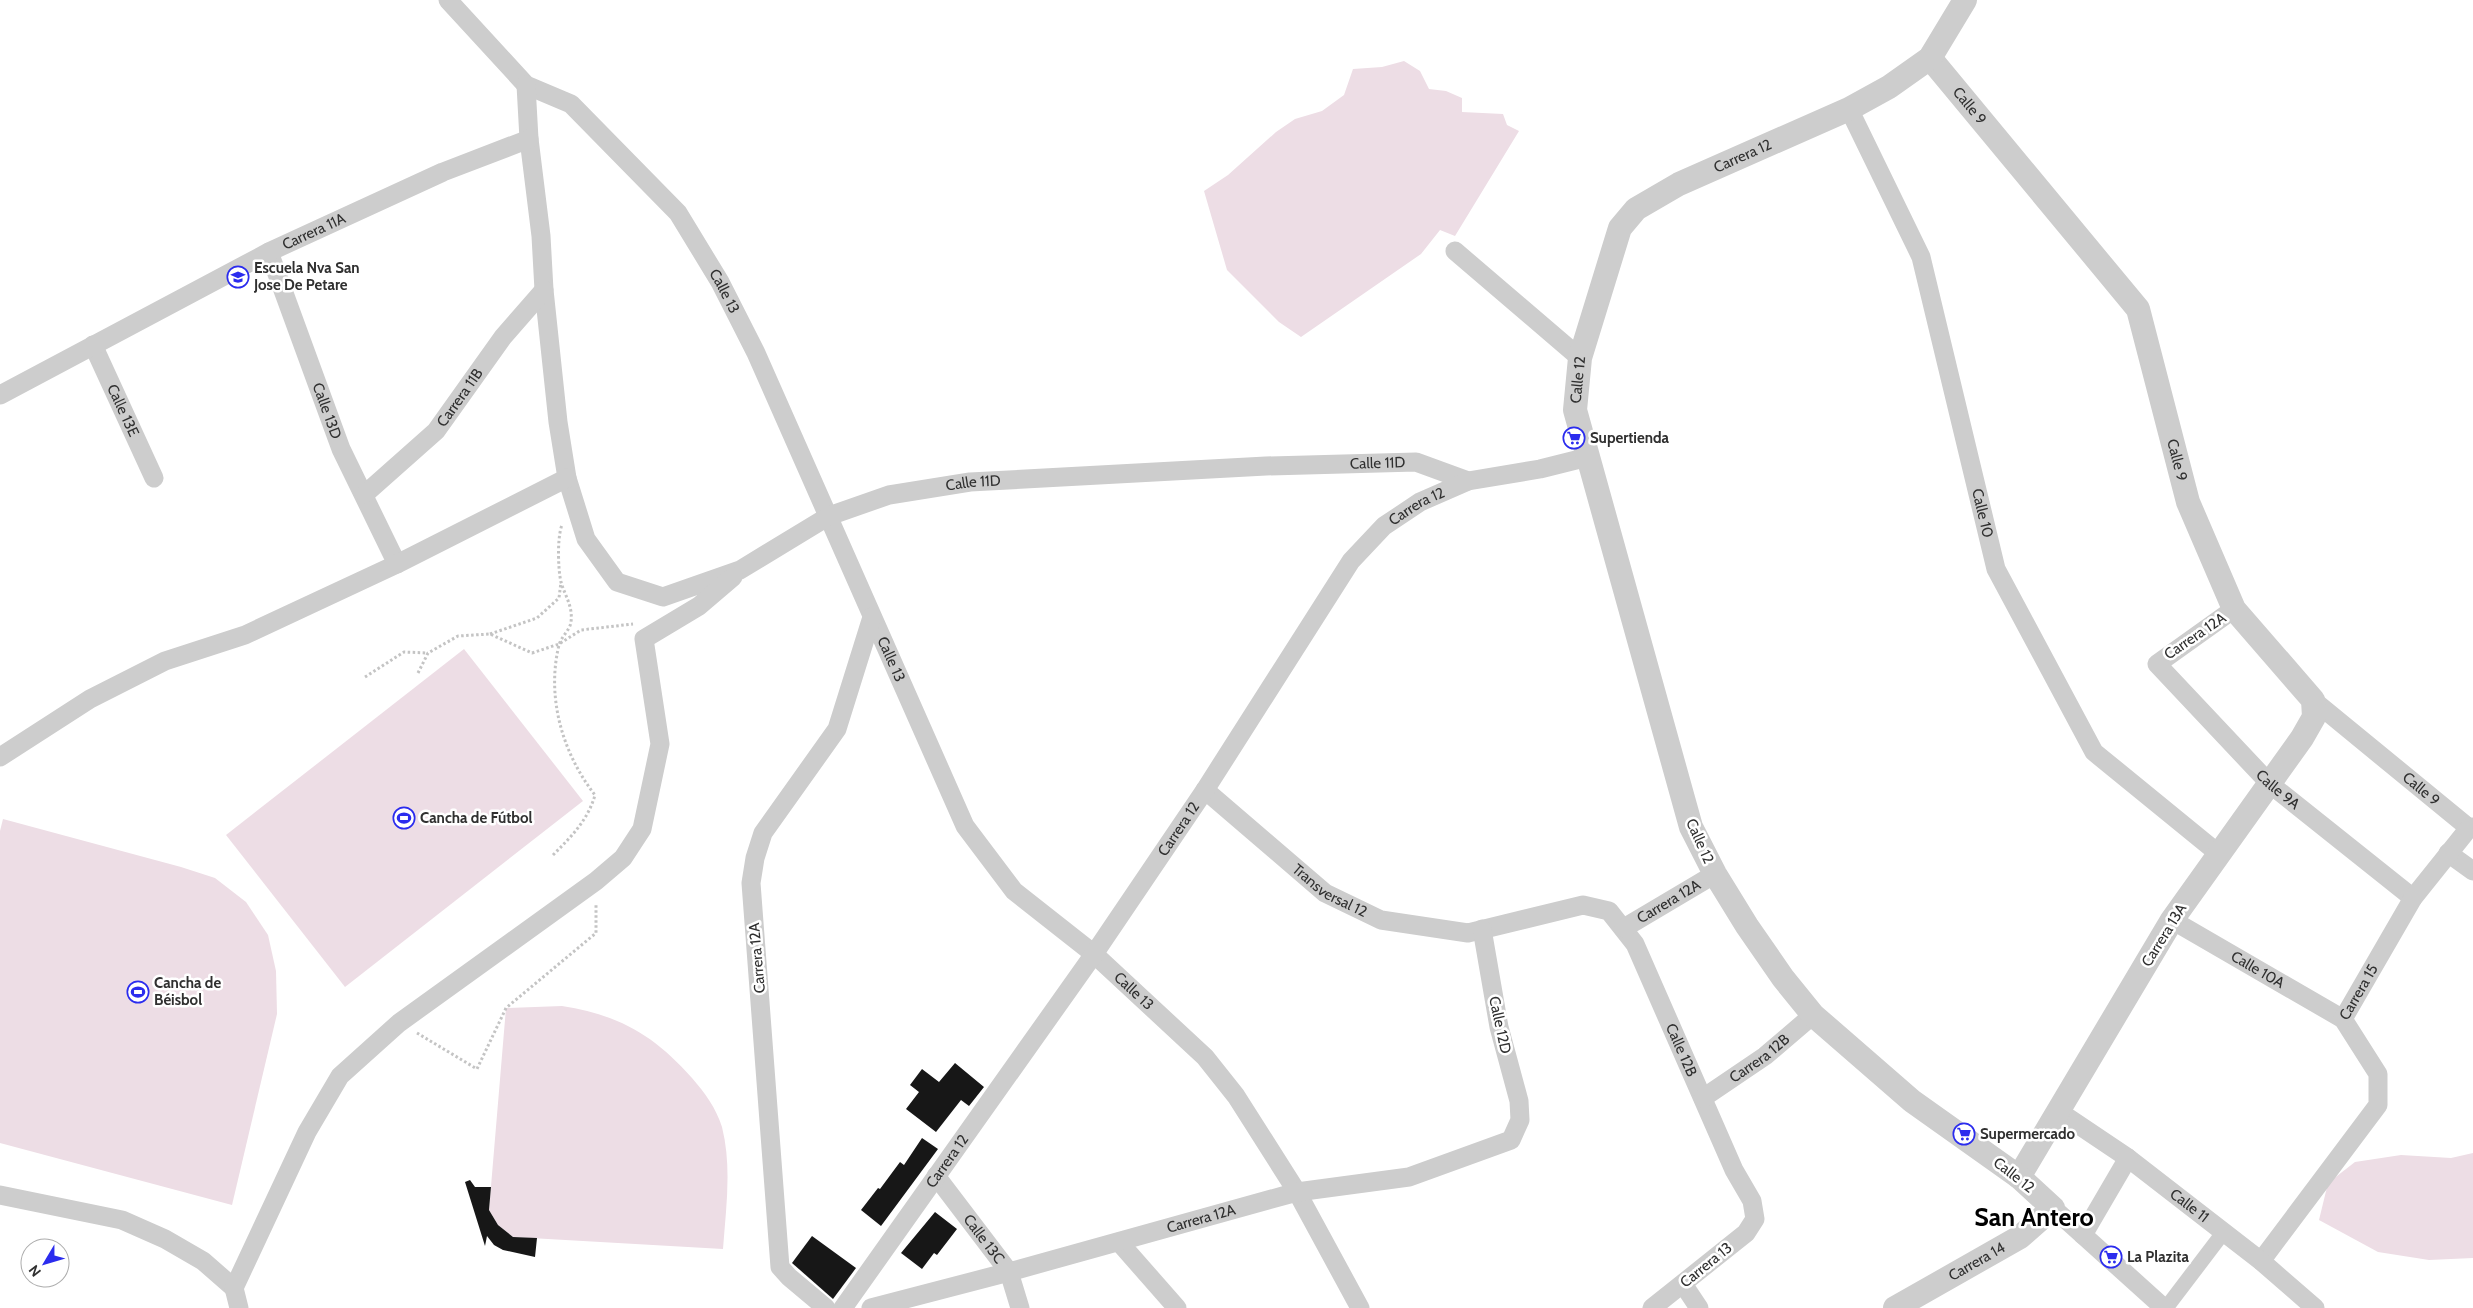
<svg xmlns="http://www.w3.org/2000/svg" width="2473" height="1308" font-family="Cabin,sans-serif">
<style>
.green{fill:#eddde5}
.building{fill:#171717}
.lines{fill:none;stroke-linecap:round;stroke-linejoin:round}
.path{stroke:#c4c4c4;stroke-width:3;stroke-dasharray:2.5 2.5;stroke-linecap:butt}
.pedestrian{stroke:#cdcdcd;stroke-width:15}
.minor{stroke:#cdcdcd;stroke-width:19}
.tertiary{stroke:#cdcdcd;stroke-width:24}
.labels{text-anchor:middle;stroke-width:5;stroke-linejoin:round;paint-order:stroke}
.street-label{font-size:15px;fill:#303030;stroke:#fff}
.poi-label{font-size:15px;font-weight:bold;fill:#303030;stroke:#fff;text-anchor:start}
.town-label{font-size:25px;font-weight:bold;fill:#000;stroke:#fff}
</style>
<rect width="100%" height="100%" fill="#fff"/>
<g class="green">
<path d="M1404,61l16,10 9,18 17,2 16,7v14l41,2 4,11 12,6 -64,105 -15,-6 -19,24 -120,83 -22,-15 -52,-52 -23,-79 24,-16 48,-43 19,-13 27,-8 22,-16 9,-26 29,-2z"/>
<path d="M464,649l119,152 -238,186 -119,-152z"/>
<path d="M3,819l178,48 34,11 31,24 22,33 8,36 1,43 -45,191 -232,-62v-312z"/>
<path d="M562,1006c57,9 92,29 130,72 13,15 24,30 30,49 10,40 4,81 1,122l-210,-12 -15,-12 -9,-15 17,-202z"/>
<path d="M2473,1153v105l-44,2 -51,-8 -59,-32 9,-37 27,-21 46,-7 50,3z"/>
</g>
<g class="building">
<path d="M955,1063l29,24 -15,19 -8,-6 -25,32 -30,-23 13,-17 -9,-7 12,-16 17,13z"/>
<path d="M922,1138l16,11 -57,77 -20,-16 17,-22 2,1 20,-27 4,3z"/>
<path d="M470,1180l5,7h16l-2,23 9,15 15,12 24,1 -2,19 -32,-7 -9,-5 -7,-9 -2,10 -20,-64z"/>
<path d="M935,1212l22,17 -20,26 -3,-2 -12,16 -21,-16z"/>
<path d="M812,1236l44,32 -23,31 -41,-36z"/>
</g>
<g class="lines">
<g class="path">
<path d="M490,634l47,-16 22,-20 2,-16"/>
<path d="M418,673l10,-20 30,-17 32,-2 42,19 27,-9 22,-14 52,-6"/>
<path d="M365,677l39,-25 24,1"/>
<path d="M553,855c18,-18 35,-35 42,-60 -32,-41 -49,-97 -36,-150 2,-8 11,-15 12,-23 2,-16 -6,-26 -10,-40 -3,-12 -4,-45 1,-57"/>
<path d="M417,1033l60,36 29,-61 90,-75v-29"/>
</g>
<path class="pedestrian" d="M2166,1308l57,-75"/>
<g class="minor">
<path id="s1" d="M448,0l78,85 45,19 107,109 42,69 36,71 209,473 49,65 80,63 111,103 31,39 61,96 63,116"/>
<path id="s2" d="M526,85l3,54 12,97 3,54 14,132 9,56 19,61 31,43 46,15 77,-27 89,-54 60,-21 81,-13 296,-16 150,-4 52,19"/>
<path id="s3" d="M1849,109l72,148 75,312 98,183 125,102"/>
<path d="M1455,251l125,107"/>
<path id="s4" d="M269,252l72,197 56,115"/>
<path id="s5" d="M93,345l61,133"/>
<path id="s6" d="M0,395l269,-143 174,-80 86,-33"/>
<path id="s7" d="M365,494l71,-63 67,-94 41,-47"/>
<path id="s8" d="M2234,609l-77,55 113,120 143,114"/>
<path id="s9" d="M2313,700l156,128"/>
<path d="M0,757l90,-58 75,-38 80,-26 152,-71 170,-86"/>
<path id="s10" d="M1205,790l120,103 56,27 87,13 115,-28 26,6 26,33 99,226 18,31 3,18 -9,14 -94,75"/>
<path d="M2448,853l25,18"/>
<path id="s11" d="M2172,920l171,99 35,55v31l-117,156"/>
<path id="s12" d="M1624,928l91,-54"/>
<path id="s13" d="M2343,1019l70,-121 56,-70 4,-1"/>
<path id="s14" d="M1703,1098l62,-42 48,-41"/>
<path id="s15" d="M2058,1111l70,47 133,103 54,47"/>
<path id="s16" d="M936,1176l73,96 11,36"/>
<path d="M0,1195l122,25 43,19 38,22 31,27"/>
<path d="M2053,1208l111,100"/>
<path d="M2083,1235l45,-77"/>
<path d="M1119,1242l58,66"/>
<path d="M1683,1284l16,24"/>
<path d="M234,1288l73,-156 33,-56 59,-53 197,-142 27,-23 19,-29 18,-85 -16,-105 55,-33 34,-29"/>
<path d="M234,1288l5,20"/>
<path d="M826,1308l-37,-31 -9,-10 -29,-384 4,-25 8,-25 74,-104 35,-112"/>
<path id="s17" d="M843,1308l251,-354 111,-164 146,-229 33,-35 36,-24 48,-21 72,-12 48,-12"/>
<path id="s18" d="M871,1308l138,-36 288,-80 112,-15 102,-37 9,-20 -1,-19 -20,-74 -17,-98"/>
</g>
<g class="tertiary">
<path id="s19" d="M1930,58l208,251 50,193 46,107 79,91 1,17 -12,21 -130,182 -153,257"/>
<path id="s20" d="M1895,1308l125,-71 33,-29 -34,-31 -107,-76 -99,-86 -30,-37 -36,-52 -32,-52 -24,-47 -116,-417 5,-52 40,-130 16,-19 43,-25 170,-75 40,-22 41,-29 35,-58"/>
</g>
</g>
<defs>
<g id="school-ring" transform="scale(1.125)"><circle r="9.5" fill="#fff" stroke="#2b2cee" stroke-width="1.5"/><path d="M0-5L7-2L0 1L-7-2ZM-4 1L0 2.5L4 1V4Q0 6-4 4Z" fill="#2b2cee"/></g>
<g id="supermarket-ring" transform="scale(1.125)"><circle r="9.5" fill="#fff" stroke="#2b2cee" stroke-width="1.5"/><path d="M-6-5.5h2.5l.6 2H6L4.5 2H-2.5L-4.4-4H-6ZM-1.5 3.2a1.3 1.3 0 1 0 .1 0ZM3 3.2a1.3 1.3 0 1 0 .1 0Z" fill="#2b2cee"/></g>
<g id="stadium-ring" transform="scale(1.125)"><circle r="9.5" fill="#fff" stroke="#2b2cee" stroke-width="1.5"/><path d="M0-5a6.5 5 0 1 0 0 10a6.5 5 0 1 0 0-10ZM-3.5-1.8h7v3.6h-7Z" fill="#2b2cee"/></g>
</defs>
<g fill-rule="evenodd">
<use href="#school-ring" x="238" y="277"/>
<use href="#supermarket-ring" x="1574" y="438"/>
<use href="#stadium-ring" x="404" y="818"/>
<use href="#stadium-ring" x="138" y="992"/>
<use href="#supermarket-ring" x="1964" y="1134"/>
<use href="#supermarket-ring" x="2111" y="1257"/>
</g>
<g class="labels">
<g class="street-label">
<text dy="5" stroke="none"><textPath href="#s19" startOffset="62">Calle 9</textPath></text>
<text dy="5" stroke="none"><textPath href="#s20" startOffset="1486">Carrera 12</textPath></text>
<text dy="5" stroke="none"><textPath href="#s6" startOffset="354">Carrera 11A</textPath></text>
<text dy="5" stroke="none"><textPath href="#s1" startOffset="408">Calle 13</textPath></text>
<text dy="5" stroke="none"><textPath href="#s20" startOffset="1184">Calle 12</textPath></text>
<text dy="5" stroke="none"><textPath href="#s7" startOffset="136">Carrera 11B</textPath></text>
<text dy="5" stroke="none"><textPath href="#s5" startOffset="72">Calle 13E</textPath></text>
<text dy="5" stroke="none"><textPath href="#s4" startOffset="169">Calle 13D</textPath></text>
<text dy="5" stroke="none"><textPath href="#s19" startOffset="482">Calle 9</textPath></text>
<text dy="5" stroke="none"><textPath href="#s2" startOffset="1300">Calle 11D</textPath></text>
<text dy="5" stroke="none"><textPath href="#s2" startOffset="895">Calle 11D</textPath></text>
<text dy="5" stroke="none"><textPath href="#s17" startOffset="990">Carrera 12</textPath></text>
<text dy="5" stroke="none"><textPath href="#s3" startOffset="428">Calle 10</textPath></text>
<text transform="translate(2195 636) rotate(-34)" y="5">Carrera 12A</text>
<text dy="5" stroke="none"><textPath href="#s1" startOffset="812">Calle 13</textPath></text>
<text dy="5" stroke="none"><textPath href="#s8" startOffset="269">Calle 9A</textPath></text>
<text dy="5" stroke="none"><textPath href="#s9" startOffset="140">Calle 9</textPath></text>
<text dy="5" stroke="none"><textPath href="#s17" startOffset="585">Carrera 12</textPath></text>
<text transform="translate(1700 841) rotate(66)" y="5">Calle 12</text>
<text dy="5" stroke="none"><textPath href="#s10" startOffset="161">Transversal 12</textPath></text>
<text dy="5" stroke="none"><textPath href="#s12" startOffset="52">Carrera 12A</textPath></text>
<text transform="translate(2164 935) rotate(-58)" y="5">Carrera 13A</text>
<text transform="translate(757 958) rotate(-95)" y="5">Carrera 12A</text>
<text dy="5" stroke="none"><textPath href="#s11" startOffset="99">Calle 10A</textPath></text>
<text dy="5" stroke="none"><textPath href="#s1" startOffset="1232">Calle 13</textPath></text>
<text dy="5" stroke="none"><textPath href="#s13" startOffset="31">Carrera 15</textPath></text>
<text transform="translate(1500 1025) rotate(78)" y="5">Calle 12D</text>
<text dy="5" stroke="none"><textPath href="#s10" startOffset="611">Calle 12B</textPath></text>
<text dy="5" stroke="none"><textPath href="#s14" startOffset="69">Carrera 12B</textPath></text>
<text dy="5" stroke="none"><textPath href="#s17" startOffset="180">Carrera 12</textPath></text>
<text transform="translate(2014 1175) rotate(38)" y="5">Calle 12</text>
<text dy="5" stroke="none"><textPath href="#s15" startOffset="162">Calle 11</textPath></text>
<text dy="5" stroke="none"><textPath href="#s18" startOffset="342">Carrera 12A</textPath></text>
<text dy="5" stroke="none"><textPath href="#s16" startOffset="79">Calle 13C</textPath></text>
<text dy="5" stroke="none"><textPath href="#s20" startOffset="94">Carrera 14</textPath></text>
<text transform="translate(1706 1265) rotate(-39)" y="5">Carrera 13</text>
</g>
<g class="poi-label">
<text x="254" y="273">Escuela Nva San<tspan x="254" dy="17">Jose De Petare</tspan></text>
<text x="1590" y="443">Supertienda</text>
<text x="420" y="823">Cancha de Fútbol</text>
<text x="154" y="988">Cancha de<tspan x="154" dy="17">Béisbol</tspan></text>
<text x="1980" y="1139">Supermercado</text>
<text x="2127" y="1262">La Plazita</text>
</g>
<g class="town-label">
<text x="2034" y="1226">San Antero</text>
</g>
</g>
<g transform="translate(45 1263) rotate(232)"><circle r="24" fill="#ffffff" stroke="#acacac"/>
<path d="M0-4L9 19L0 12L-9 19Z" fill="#2b2cee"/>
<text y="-8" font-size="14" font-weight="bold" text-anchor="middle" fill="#303030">N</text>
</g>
</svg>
